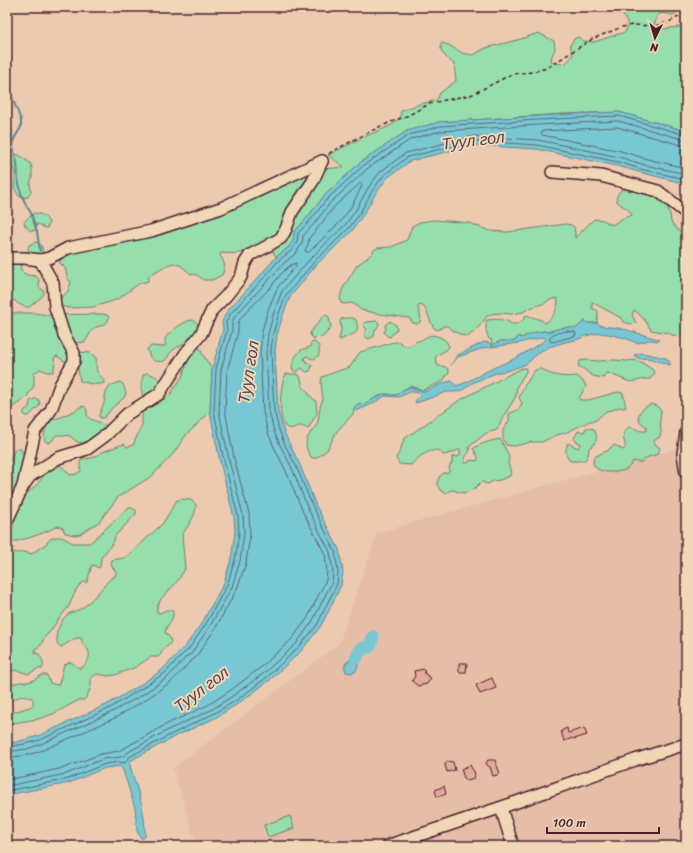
<svg xmlns="http://www.w3.org/2000/svg" width="693" height="853" font-family="Sriracha,sans-serif">
<style>
.built{fill:#e6bda7}
.green{fill:#97dead;stroke:#707e6c}
.water{fill:#78c8d4;stroke:#668490}
.lines{fill:none;stroke-linecap:round;stroke-linejoin:round}
.shore{stroke:#5c636f;stroke-width:1}
.stream{stroke:#668490;stroke-width:2}
.river{stroke:#78c8d4;stroke-width:13}
.building{fill:#e3aa9c;stroke:#4a1f2b}
.minor-casing{stroke:#4a1f2b;stroke-width:14}
.path{stroke:#4a1f2b;stroke-width:1.5;stroke-dasharray:4 3;stroke-linecap:butt}
.minor{stroke:#efd7b7;stroke-width:11}
.labels{text-anchor:middle;stroke-width:4;stroke-linejoin:round;paint-order:stroke}
.water-label{font-size:16px;font-style:italic;fill:#53414d;stroke:#efd7b7}
</style>
<rect width="100%" height="100%" fill="#eccab0"/>
<filter id="ink" filterUnits="userSpaceOnUse"><feTurbulence type="fractalNoise" baseFrequency=".025" numOctaves="2"/><feDisplacementMap in="SourceGraphic" scale="8" xChannelSelector="R" yChannelSelector="G"/><feConvolveMatrix kernelMatrix="1 2 1 2 8 2 1 2 1" color-interpolation-filters="sRGB"/></filter>
<g filter="url(#ink)">
<path class="built" d="M686,446v400h-489l-24,-78 166,-124 38,-111z"/>
<g class="green">
<path d="M619,7h59l-2,6 -3,2c-16,-3 -15,-3 -19,12l3,3 29,-4v105l-67,-19 -57,2 -123,8 -32,9 -46,31 -37,34 -18,23 -11,12 -1,3 -1,7 -5,7 -12,9 -7,-13c-17,7 -29,11 -48,9l-1,2c5,9 6,11 2,20l-10,5h-8l-7,-5 -6,-1 -11,-9 -8,-2 -14,7 -9,6 -1,5 -3,1 -5,1 -22,16 -8,3 -17,5 -25,1 -7,-2 -3,-5 10,-10 3,-9 -3,-3 -3,-11 -6,-6 9,-9 78,-16 166,-67 32,-3 -16,-12 34,-17 30,-13 8,-7 1,-7 19,-7 17,-4 3,-7 16,-12 -2,-17c-7,-6 -15,-11 -13,-21l8,2 13,8 11,2 13,-7 35,-9 17,-6 16,8 1,8 -4,9 1,4c11,3 15,3 21,-8l-3,-9 4,-6 4,-2 6,4 10,1 31,-10c7,-12 -4,-15 -6,-25z"/>
<path d="M16,154l3,1 11,8 2,4v11l-2,6 1,7 -3,6 -6,1 -3,-2c-2,-3 -4,-6 -5,-9 0,-4 2,-9 1,-13 -2,-9 -9,-13 1,-20z"/>
<path d="M622,189h11l31,11 6,14 1,8 7,8 8,5v99c-5,2 -12,3 -17,-1l-18,-3c-4,-8 -10,-15 -17,-20l-2,5 4,8 -4,1 -9,-2 -2,-4 -29,-16v6l6,3 -1,12h-9l-3,-2 -9,7c-10,-2 -19,1 -29,4l-2,-1 -9,1 -15,6 -1,-1 -3,1 -2,4 -14,-1 -9,4 -1,-2 1,-3 -3,-1c-3,-6 -4,-13 -2,-19 7,-1 14,-1 20,1 3,1 4,3 6,3 6,1 11,-4 13,-9l15,5 4,3c9,-6 13,-14 13,-25l-9,2 -4,3 -15,5 -7,4 -11,2 -12,-1 -9,1 -5,3 -3,5 -8,9 -8,6 -10,-4 -10,-7h-3l-6,4 -3,-1c-6,-7 -6,-16 -12,-23l-4,-1 -1,2 3,11 -1,4 -3,2 -4,-1 -4,-5 -29,-4 -19,-4 -7,-6 -3,-1 -6,1 -4,-1 -1,-5 2,-8 15,-25 10,-7 5,-5 2,-3 3,-2 14,-1 16,-7 5,-14 8,-4 13,-2 27,2 9,1 21,8 17,1 59,-8 5,1 3,2 1,6v5l19,-19 9,1 9,5 11,-7 9,-3c-6,-13 -25,-9 -10,-26z"/>
<path d="M34,213c8,1 12,3 15,10l-2,5c-4,1 -6,-4 -10,-4l-2,6 -3,1c-4,-1 -7,-5 -8,-9 3,-4 7,-6 10,-9z"/>
<path d="M36,242l5,3 2,6 -1,3h-13l-1,-6 1,-3z"/>
<path d="M7,261l14,1 1,3 -2,1 2,6 5,3 9,1 3,4v7l4,3 1,4c-4,6 -10,7 -14,13 -7,0 -11,-2 -16,-7h-4l-3,4z"/>
<path d="M12,313h23l13,2 55,-1 4,1 2,2c-2,11 -10,7 -16,12 -3,3 -5,9 -8,13l-11,1 -4,17 -6,1 -7,-5 -3,2 1,5 -2,9h-5l-8,-3 -6,4v13l-8,12 -19,13v-96z"/>
<path d="M324,315h3l2,2 2,11 -5,5 -1,2 -5,3 -2,-2 -4,3 -3,-3 -1,-3z"/>
<path d="M346,318h7l3,2c4,13 0,13 -10,17 -2,1 -4,2 -6,3l-1,-1 2,-8 -1,-10 1,-2z"/>
<path d="M191,320c11,1 7,14 1,19 -6,5 -15,7 -20,12 -3,2 -4,8 -8,10 -3,1 -7,0 -10,0l-4,-4 -3,-8 4,-3 11,1 4,-2c-1,-1 -1,-4 -1,-6 2,-6 20,-18 26,-19z"/>
<path d="M377,321l2,2c-1,6 -5,6 -5,13l-5,3 -4,-2v-5l2,-3 -4,-4 1,-2 2,-1z"/>
<path d="M390,321l6,4 1,4 -7,8c-3,0 -4,-2 -6,-5l2,-3 -1,-4z"/>
<path d="M432,335c7,1 15,4 17,12 -3,5 -10,5 -14,11l3,8c5,0 10,0 11,6l-1,3 -2,1 -2,4 -5,3 -16,7 -13,-4 -7,4 -7,5 -10,-1 -7,2 -17,9 -2,-2 -5,3 -2,8 -16,17 -10,19 -11,8h-4c-6,-7 -8,-15 -3,-23 2,-4 6,-7 8,-11 3,-7 1,-17 6,-24l-2,-17 1,-6 16,-6 12,-4 10,-15c6,-2 12,-3 18,-5 10,-3 11,-5 22,-5 5,6 8,5 14,1 2,-2 6,-2 9,-4 3,-2 5,-3 9,-4z"/>
<path d="M315,342l4,4v9c-4,5 -7,5 -12,1l-2,1 -1,2c2,3 5,4 8,7l-2,5 -4,1 -4,-4 -6,4 -3,-2 -1,-4c1,-4 4,-12 8,-15 3,-3 7,-2 10,-4l1,-4z"/>
<path d="M195,346l5,2 3,7 9,14 -2,43 -24,23 -13,19 -21,22 -34,21 -19,25 -19,12 -6,1 -9,-2 -2,-5 -5,-2c-16,8 -33,14 -51,17v-75l6,-15 2,-4 5,-1 4,8 -1,40c11,-7 20,-17 26,-29 12,-4 13,-1 21,8l6,-1 5,-3c-1,-5 -2,-9 2,-13 10,2 13,-3 22,-7 6,-2 12,-5 19,-7l3,3 6,-2 9,-20v-12l3,-5 10,-3 15,-10 12,-18 9,-24z"/>
<path d="M79,352l12,1 5,5c1,5 -1,13 3,17 2,2 4,3 5,5v3c-8,3 -16,0 -24,-2l-3,-18z"/>
<path d="M586,360l13,1 15,-1 13,1 6,-1 8,2 12,8 2,3 -5,6h-5l-15,3 -22,-9 -3,1v2l-2,2c-3,-1 -7,-1 -10,-2 -5,-3 -9,-8 -15,-10l2,-5z"/>
<path d="M522,368h4v4l-9,14 -1,10 -14,23 -5,11 -11,3 -17,14 1,4c-3,3 -6,7 -5,12h3l2,-3 7,1c3,-5 -2,-8 -4,-12 7,-6 18,-8 27,-10l7,13 2,6 -1,5 3,10 -1,3 -10,4 -7,1 -5,3 -7,-2 -7,7 -10,4 -12,-3 -7,3 -5,-3 -3,-6 2,-7 5,-4h3l3,-2 -1,-4 3,-4v-6l2,-1 4,1 2,-2v-6l-8,4 -9,2 -4,-5c-13,1 -20,6 -28,15l-12,-1 -3,-6 4,-7 4,-12 56,-39z"/>
<path d="M539,369c6,0 7,4 12,5 9,3 17,3 26,2l6,5 3,5 -7,12 1,2h8l30,-8 5,1 3,14 -2,1 -5,-1 -6,3 -7,1 -11,10h-5l-23,11 -13,4 -12,6h-12l-6,2 -10,2 -8,-1 -3,-6v-9l6,-9v-7l10,-5 3,-6 -3,-5 4,-10 12,-18z"/>
<path d="M147,373c9,2 19,8 10,17 -3,4 -10,6 -14,8l-2,-11 2,-12z"/>
<path d="M286,374h10l4,2 3,11 5,5 1,3 7,6 1,12 -9,16c-2,-1 -5,-3 -8,-3 -4,0 -8,4 -13,2 -10,-6 -7,-46 -1,-54z"/>
<path d="M120,382l3,2 3,9 -2,5 -12,10 -8,10h-4l-1,-3 5,-12 2,-11 4,-6z"/>
<path d="M34,399h4l2,4 -1,3 -10,10h-4l-1,-2v-3l5,-4 1,-6z"/>
<path d="M651,404l6,2 4,5 -1,8 1,14 -2,5 -3,1 -2,2 2,4 4,3 -2,6c-3,1 -7,2 -10,3 -8,4 -3,7 -15,4 -2,4 -4,7 -8,9 -9,3 -29,4 -32,-7 0,-2 1,-4 1,-6l15,-7 2,-3 4,-2 8,5c4,-4 2,-5 1,-10 -1,-3 0,-7 0,-9l5,-4c6,1 11,5 17,4l1,-4c-3,-2 -7,-4 -8,-7 -3,-8 6,-13 12,-16z"/>
<path d="M84,406l3,4v5l3,4 6,2 10,5 1,5 -15,10 -9,2 -6,-1 -7,-6 -10,-1h-4l-4,6 -4,2 -3,-2 -1,-3 2,-15 3,-2 12,-4 15,-7 4,-3z"/>
<path d="M586,428h3l5,1c4,9 4,13 -5,19l-1,7 -3,5 -7,1h-8c-5,-6 -5,-12 -2,-18l10,5 3,-4 -5,-3 -2,-3 4,-7 6,1z"/>
<path d="M183,499l8,1 5,5c0,12 -8,20 -14,30l3,34 -9,14 -15,16 -4,8v5l3,1c5,-3 8,-4 13,-2 1,11 -6,12 -8,21l5,6 1,4 -3,4 -4,2 -3,6 -3,3h-7l-5,3 -10,7 -21,8 -7,1 -4,-1 -7,-1 -6,4v9l-5,11 -2,2h-5l-26,14 -15,5 -31,5v-10l23,-7c4,-3 4,-5 2,-9l-11,-2 -14,6v-17l13,-3h8l6,-2 8,-5h5l3,8 7,2 2,-1 5,-19 4,-2 3,-1 8,6 4,-1c7,-9 10,-15 -1,-23v-4l-1,-2h-5l-15,9c-5,-3 -4,-5 -4,-10 -1,-5 1,-8 3,-12 8,-17 14,-10 26,-20 9,-8 17,-18 25,-27l5,-3v-3c-3,-5 -6,-6 -4,-12l12,-2 7,-5 28,-26 4,-4 14,-23z"/>
<path d="M129,507l7,3v4l-21,22 -1,5 -13,17 -1,9 -2,1 -3,-2 -3,-1 -5,17 -1,1 -3,-1 -6,6 -8,18 -12,15 -5,8 -8,9 -3,7 -6,4v4l4,1c3,5 6,10 3,15h-5l-8,5 -14,-4 -8,6v-125l11,2 6,-1 8,2 6,-5 8,-5 4,-5 6,-2h6l11,6h17z"/>
<path d="M290,816l4,12 -26,9 -4,-12z"/>
</g>
<g class="water">
<path d="M619,112l67,19v53l-43,-11 -26,-7 -81,-17 -62,-4 -64,16 -23,17 -11,15 -13,22 -11,16 -35,33 -27,33 -7,18 -6,20 -2,16 3,60 5,18 5,12 12,24 16,41 23,43 4,23 -2,13 -12,25 -9,17 -18,23 -32,30 -31,23 -24,15 -41,19 -44,24v5c7,23 16,46 15,70l-1,2h-3l-4,-7 -2,-23 -12,-38 -3,-4 -15,2 -36,15 -62,12v-51l17,-4 14,-4 70,-32 29,-17 25,-17 20,-21 3,-2 18,-26 21,-38 7,-24 4,-27 -1,-15 -14,-55 -10,-50 2,-43 11,-40 -1,-7 5,-11 31,-33 18,-21 12,-9 5,-7 1,-7 1,-3 11,-12 18,-23 37,-34 46,-31 32,-9 115,-7z"/>
<path d="M585,321l3,2h9c3,3 7,3 12,4 14,1 25,5 38,9 5,2 8,1 12,4l-1,1 -8,-1 -13,3 -12,-5 -17,-4 -9,-1 -14,3 -6,3 -14,3 -16,5 -8,4 -15,13 -19,7 -8,1 -13,5 -14,6 -9,7 -8,2h-9l-24,9 -6,2 -1,-1c1,-4 5,-5 6,-8l-7,-2h-4l-11,5 -14,-1 -15,9 -14,6 -3,-1 2,-4 5,-3 3,2 20,-11 13,1 7,-5 7,-3 12,4h4l17,-8 8,-2 2,1 3,4 9,-3 26,-14 25,-11 27,-16 3,-3 -2,-2 -25,6 -35,5 -26,9 -7,8 4,-6 1,-3 28,-14 5,1 3,2 9,-4h14l2,-3 2,-2 2,2 15,-6 9,-1 2,1c10,-3 19,-6 29,-4z"/>
<path d="M642,353l24,5 4,4v3c-7,-2 -12,-4 -18,-6 -6,-2 -13,2 -18,-4z"/>
<path d="M356,658l2,7 -2,6 -5,2 -5,-1c-4,-10 2,-11 10,-14z"/>
</g>
<g class="lines">
<g class="shore">
<path d="M686,146l-5,-1 -64,-18 -75,4 -1,1 1,3 79,16 26,8 39,9"/>
<path d="M361,183l1,2v1l-11,21 -10,14 -32,31h-3l-1,-2 3,-5 1,-7 8,-9 18,-23z"/>
<path d="M567,331l8,1 1,2 -1,2 -23,6 -2,-1v-4c4,-5 11,-4 17,-6z"/>
<path d="M7,747l18,-3 15,-4 70,-32 29,-18 26,-17 19,-20 4,-3 18,-26 21,-39 8,-25 4,-27 -1,-17 -14,-55 -10,-50 2,-42 11,-39 -1,-8 5,-9 30,-32 18,-21 12,-9 6,-9 1,-9 11,-11 18,-23 37,-34 45,-30 31,-9 114,-7 65,-3 67,19"/>
<path d="M7,752l20,-3 14,-5 71,-32 30,-17 26,-18 19,-21 4,-2 19,-28 22,-39 8,-26 4,-28 -1,-18 -14,-55 -10,-49 2,-41 11,-39v-8l3,-7 30,-32 18,-20 12,-10 7,-10 1,-8 10,-11 18,-23 36,-33 44,-30 30,-8 114,-7 63,-3 68,19"/>
<path d="M7,758l21,-3 15,-5 72,-32 30,-18 26,-18 20,-21 4,-3 20,-29 22,-40 9,-26 4,-28 -1,-21 -15,-56 -9,-48 2,-39 11,-39v-8l2,-5c9,-10 19,-20 29,-30 7,-8 17,-24 27,-26v3l-18,21 -2,4 -8,19 -6,21 -2,21 3,60 5,21 6,14 12,24 17,41 22,42 2,18 -1,8 -19,39 -16,21 -31,28 -29,22 -23,15 -41,19 -48,27 -18,3 -37,14 -57,12"/>
<path d="M7,786l59,-12 37,-15 19,-2 8,-6 40,-22 41,-19 23,-15 30,-22 32,-29 16,-22 20,-40 1,-10 -3,-20 -22,-43 -16,-41 -12,-23 -6,-14 -5,-20 -3,-59 2,-18 6,-22 8,-21 29,-33 34,-33 11,-15 12,-22 13,-17 25,-18 68,-17 64,4 81,17 26,8 41,9"/>
<path d="M7,791l61,-12 37,-15 15,-2 5,1 3,-5 5,-3 39,-21 41,-20 24,-14 30,-23 32,-30 18,-22 8,-17 12,-24 1,-12 -3,-21 -22,-44 -17,-41 -12,-23 -5,-13 -5,-19 -3,-60 2,-17 6,-21 7,-18 29,-34 34,-33 11,-15 12,-22 12,-16 24,-18 66,-16 63,4 81,17 26,8 42,9"/>
</g>
<path class="stream" d="M7,77l5,20 9,23v7l-7,12 -1,8 4,16 1,16 3,14 5,12 5,8 6,19 3,19"/>
<path class="river" d="M356,658l5,-9 9,-3 3,-9"/>
</g>
<g class="building">
<path d="M459,663h8l-1,9h-7z"/>
<path d="M424,669l1,5 6,4 -4,6 -9,2 -6,-5 3,-5 -1,-5z"/>
<path d="M492,678l4,10 -16,6 -4,-9z"/>
<path d="M567,728l1,5 16,-5 3,7 -13,4 -1,-1 -9,3 -3,-10z"/>
<path d="M495,760l5,14 -7,2 -3,-9 -3,-2 -1,-2 2,-3z"/>
<path d="M447,761l6,1 2,8 -8,2 -2,-7z"/>
<path d="M470,765l2,4 2,2 1,5 -2,3 -5,2 -4,-3 -3,-9z"/>
<path d="M444,786l2,8 -9,3 -2,-7z"/>
</g>
<g class="lines">
<g class="minor-casing">
<g id="minor">
<path d="M552,172l49,4 57,15 28,22"/>
<path d="M7,259l3,-1h14l16,2 9,-2 19,-10 83,-17 70,-23 101,-47"/>
<path d="M686,432l-3,22 3,19"/>
<path d="M23,486l7,-10 28,-18 29,-9 19,-14 21,-21 32,-20 26,-40 16,-20 11,-24 14,-14 15,-19 4,-14 5,-8 14,-7 17,-10 5,-9 6,-17 21,-31 9,-20"/>
<path d="M7,521l16,-35 12,-55 16,-21 9,-25 14,-24v-8l-10,-18 -9,-28 -2,-24 -13,-23"/>
<path d="M501,808l12,38"/>
<path d="M387,846l124,-42 124,-44 51,-16"/>
</g>
</g>
<path class="path" d="M329,154l2,-2 48,-25 30,-12 20,-11 16,-4 26,-5 41,-21 20,-2 15,-4 45,-29 30,-12 11,-2 22,1 14,-4 17,-9"/>
<use href="#minor" class="minor"/>
</g>
</g>
<g class="labels">
<g class="water-label">
<text transform="translate(473 140) rotate(-7)" y="6">Туул гол</text>
<text transform="translate(248 372) rotate(-81)" y="6">Туул гол</text>
<text transform="translate(201 689) rotate(-37)" y="6">Туул гол</text>
</g>
</g>
<rect width="693" height="853" fill="none" stroke="#efd7b7" stroke-width="24"/>
<rect x="12" y="12" width="669" height="829" fill="none" stroke="#4a1f2b" stroke-width="1.5" filter="url(#ink)"/>
<g transform="translate(655 38) rotate(185)" stroke="#efd7b7" stroke-width="3" paint-order="stroke">
<path d="M0-3L7 15L0 10L-7 15Z" fill="#4a1f2b"/>
<text y="-6" font-size="11" font-weight="bold" text-anchor="middle" fill="#4a1f2b">N</text>
</g>
<path d="M547 827v6h112v-6" fill="none" stroke="#4a1f2b" stroke-width="2"/>
<text x="553" y="827" font-size="12" fill="#4a1f2b" stroke="#efd7b7" stroke-width="3" paint-order="stroke">100 m</text>
</svg>
